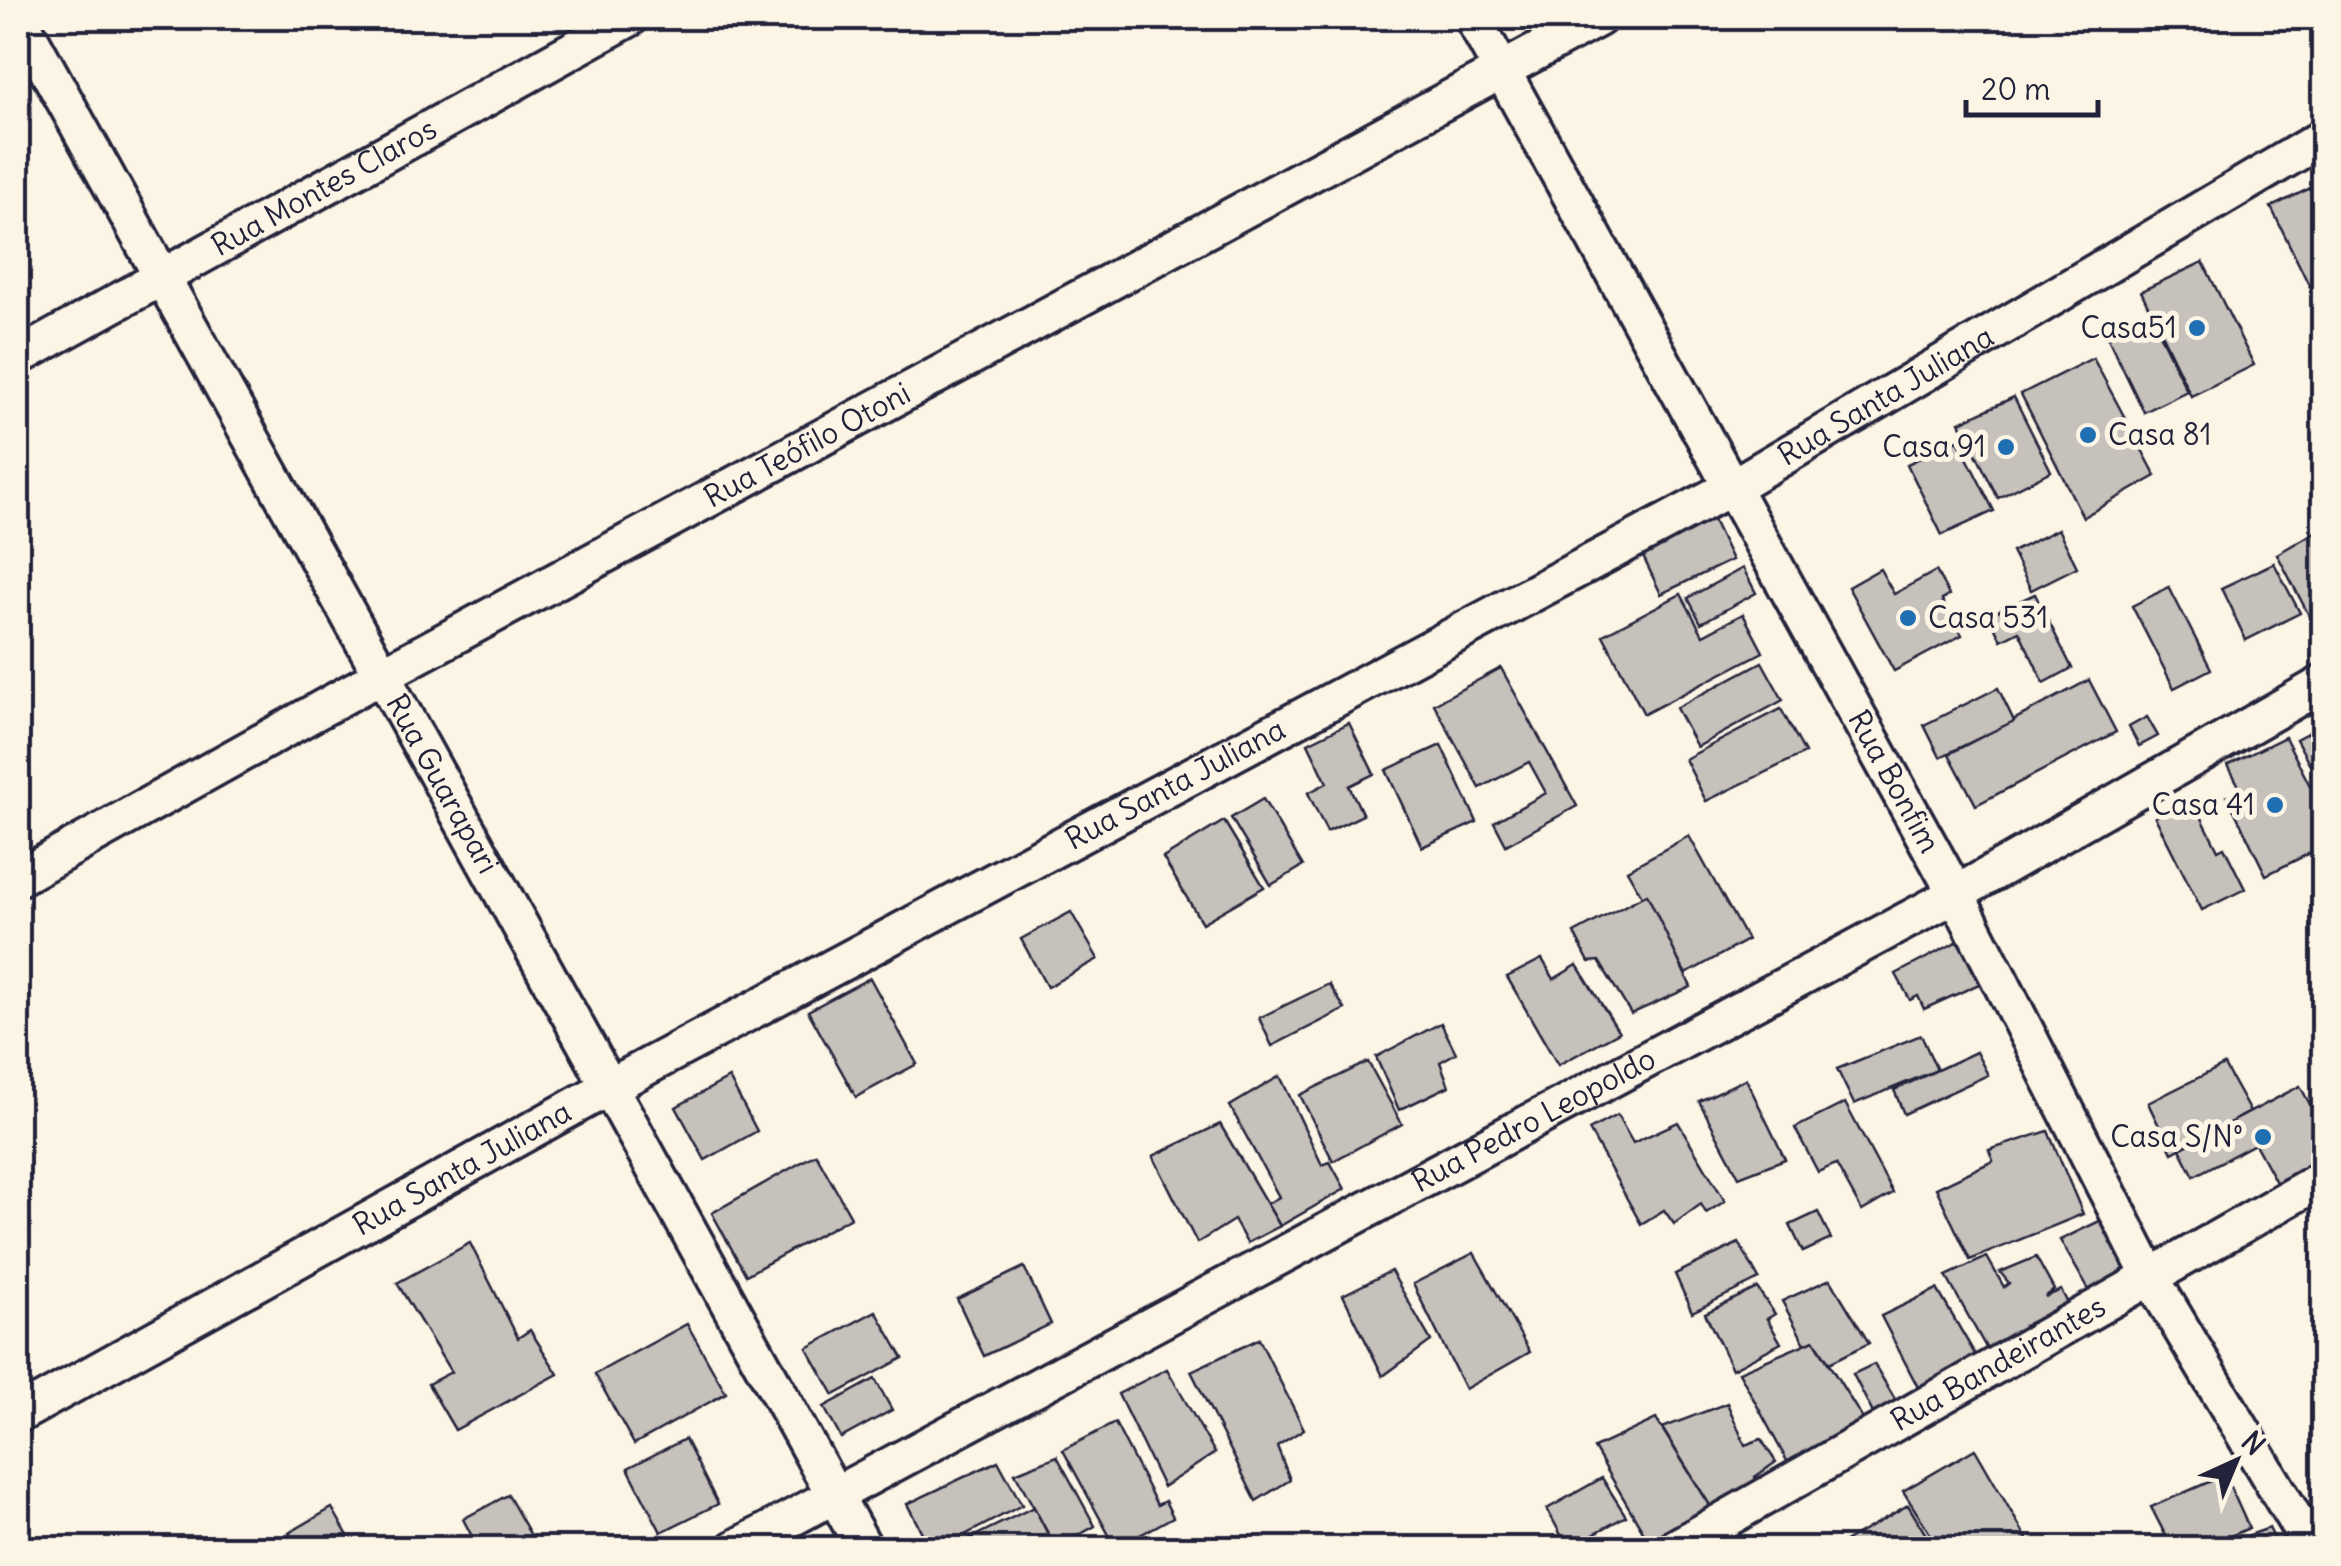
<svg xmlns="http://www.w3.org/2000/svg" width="2341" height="1566" font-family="Delius,sans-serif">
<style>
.building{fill:#c6c1bb;stroke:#22223b;stroke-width:2.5}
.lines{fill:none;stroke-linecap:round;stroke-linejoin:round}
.street-casing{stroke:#22223b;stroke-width:42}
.street{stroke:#fcf5e5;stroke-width:35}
.poi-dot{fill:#1f6fb2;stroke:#fcf5e5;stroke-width:4}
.labels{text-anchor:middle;stroke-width:10;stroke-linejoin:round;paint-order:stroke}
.street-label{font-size:30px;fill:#22223b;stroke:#fcf5e5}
.poi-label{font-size:30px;fill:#22223b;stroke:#fcf5e5;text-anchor:end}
</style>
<rect width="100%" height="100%" fill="#fcf5e5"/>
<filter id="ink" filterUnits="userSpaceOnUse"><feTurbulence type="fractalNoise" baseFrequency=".01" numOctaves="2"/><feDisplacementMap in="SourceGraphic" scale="20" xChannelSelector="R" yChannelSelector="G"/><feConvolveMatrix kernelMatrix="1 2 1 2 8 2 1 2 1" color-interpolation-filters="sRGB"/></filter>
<g filter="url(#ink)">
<g class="building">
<path d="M2323,182l1,1v133l-53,-109z"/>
<path d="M2203,262l51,103 -63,31 -50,-105z"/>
<path d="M2151,317l36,74 -43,21 -36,-74z"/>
<path d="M2093,358l63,118 -73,41 -62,-123z"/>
<path d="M2014,397l37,74 -53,27 -38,-76z"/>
<path d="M1958,440l36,71 -52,24 -35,-71z"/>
<path d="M1710,514l22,46 -71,34 -22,-46z"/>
<path d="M2324,527v100l-7,4 -40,-77z"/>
<path d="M2058,529l19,38 -46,23 -19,-38z"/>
<path d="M2274,563l26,50 -54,27 -25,-52z"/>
<path d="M1743,568l13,25 -55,30 -13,-25z"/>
<path d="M1880,569l14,25 42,-23 13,24 -7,5 20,35 -68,36 -46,-84z"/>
<path d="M2169,587l42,82 -37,19 -42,-82z"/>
<path d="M1681,594l22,41 40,-21 20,38 -119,62 -41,-79z"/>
<path d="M2035,594l37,74 -28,15 -25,-52 -18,9 -12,-25z"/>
<path d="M1762,662l21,38 -86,47 -21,-39z"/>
<path d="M1501,668l76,138 -71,39 -12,-23 52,-29 -17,-31 -49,26 -46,-84z"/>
<path d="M2089,680l27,52 -140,73 -27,-51z"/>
<path d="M1998,688l16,33 -74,36 -16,-32z"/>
<path d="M1781,709l24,44 -99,48 -21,-42z"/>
<path d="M2147,717l11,19 -19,10 -10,-19z"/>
<path d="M1349,723l25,51 -25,12 14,29 -36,17 -19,-39 19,-10 -19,-40z"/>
<path d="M2324,724v66l-28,-51z"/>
<path d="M2285,737l39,76v33l-58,29 -39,-79 14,-6 -13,-25z"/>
<path d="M1441,745l36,77 -55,25 -36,-77z"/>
<path d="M2192,798l26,52 6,-3 21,42 -43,21 -47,-93z"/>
<path d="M1263,799l40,67 -32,19 -40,-67z"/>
<path d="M1224,821l40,66 -62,36 -39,-65z"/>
<path d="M1689,836l58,104 -61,34 -59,-104z"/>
<path d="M1647,894l44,93 -60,27 -32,-53 -10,1 -15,-29z"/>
<path d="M1071,912l27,47 -51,28 -26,-48z"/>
<path d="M1960,940l28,40 -64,29 -6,-13 -8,4 -14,-26z"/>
<path d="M1542,959l12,20 23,-14 42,67 -61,33 -51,-88z"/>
<path d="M870,978l47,86 -61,33 -48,-86z"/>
<path d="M1329,984l16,25 -73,37 -13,-28z"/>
<path d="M1441,1023l15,30 -16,9 9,24 -50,24 -23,-53z"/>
<path d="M1921,1035l16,35 -83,34 -17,-35z"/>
<path d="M1976,1052l12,23 -84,39 -10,-24z"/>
<path d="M1368,1062l34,62 -69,37 -33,-66z"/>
<path d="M2224,1065l26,47 -78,41 -24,-50z"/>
<path d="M1280,1076l42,89 8,-3 15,27 -65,37 -13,-22 12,-7 -49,-91z"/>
<path d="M729,1078l28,53 -52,29 -29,-53z"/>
<path d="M1746,1079l39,80 -46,18 -40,-76z"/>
<path d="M2300,1086l24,44v43l-41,22 -28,-51 -61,32 -14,-27z"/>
<path d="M1845,1103l48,90 -31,18 -26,-47 -18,8 -23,-44z"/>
<path d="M1617,1115l16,28 45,-21 47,79 -19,12 -5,-9 -27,20 -10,-14 -23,14 -52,-94z"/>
<path d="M1220,1124l60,102 -33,17 -13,-23 -37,23 -44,-87z"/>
<path d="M2048,1131l35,83 -113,46 -34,-72 57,-27 -4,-11z"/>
<path d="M816,1154l35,63 -105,58 -34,-62z"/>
<path d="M1818,1212l13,27 -28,13 -13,-27z"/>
<path d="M2110,1216l25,50 -45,26 -30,-52z"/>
<path d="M470,1243l48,95 12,-8 28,44 -103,56 -27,-46 23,-12 -54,-89z"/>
<path d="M1739,1243l20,36 -67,33 -17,-38z"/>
<path d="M1474,1253l56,99 -65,37 -52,-105z"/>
<path d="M1987,1257l17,30 5,-4 -9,-11 36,-15 18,33 -9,7 16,-7 13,25 -26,14 -7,-11 -17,7 8,13 -39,22 -47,-84z"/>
<path d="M1024,1267l27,57 -67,32 -27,-57z"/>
<path d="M1391,1271l40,70 -48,35 -40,-81z"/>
<path d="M1830,1279l39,64 -40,20 -15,-23 -9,4 -23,-43z"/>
<path d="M1757,1288l18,26 -8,5 14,24 -49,26 -27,-56z"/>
<path d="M1937,1289l42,72 -58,32 -40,-77z"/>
<path d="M876,1311l27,47 -69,37 -27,-47z"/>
<path d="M687,1324l39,69 -92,51 -39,-70z"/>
<path d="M1259,1339l45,90 -27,17 13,34 -34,21 -65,-130z"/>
<path d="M1814,1340l55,89 -76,43 -54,-100z"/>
<path d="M1874,1364l28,47 -24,12 -25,-49z"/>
<path d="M1167,1369l48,84 -52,34 -45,-93z"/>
<path d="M875,1379l17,31 -51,28 -17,-31z"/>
<path d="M1727,1403l18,42 16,-6 15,23 -21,15 6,12 -47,23 -52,-84z"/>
<path d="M1656,1419l58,93 -63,33 -57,-97z"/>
<path d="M1115,1423l42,82 8,-4 8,16 -57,31 -53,-98z"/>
<path d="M685,1439l33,65 -57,28 -33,-64z"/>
<path d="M1975,1449l57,99h-93l-36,-57z"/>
<path d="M1057,1456l38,70 -39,22 -41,-75z"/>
<path d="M998,1461l24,44 -82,43h-10l-23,-44z"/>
<path d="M2225,1475l24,53 -46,20h-31l-21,-41z"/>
<path d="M1602,1478l24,38 -58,32 -21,-39z"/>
<path d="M508,1495l30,53h-60l-15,-29z"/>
<path d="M1908,1505l26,43h-91l-2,-4z"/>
<path d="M1034,1507l20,39 -6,2h-98z"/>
<path d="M332,1508l23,40h-57l-9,-15z"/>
<path d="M2269,1528l10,20h-66z"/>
</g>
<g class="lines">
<g class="street-casing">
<g id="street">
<path id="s1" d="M19,18l845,1530"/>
<path id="s2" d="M1473,18l483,876 194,382 162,272"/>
<path id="s3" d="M18,357l612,-339"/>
<path id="s4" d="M18,878l362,-202 1219,-658"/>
<path id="s5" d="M18,1415l591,-328 1123,-600 592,-350"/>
<path id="s6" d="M736,1548l1220,-654 368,-211"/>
<path id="s7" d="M1675,1548l649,-370"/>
</g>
</g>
<use href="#street" class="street"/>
</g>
</g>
<g class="poi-dot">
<circle cx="2197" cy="328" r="10"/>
<circle cx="2088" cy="435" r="10"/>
<circle cx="2006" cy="447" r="10"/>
<circle cx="1908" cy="618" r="10"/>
<circle cx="2275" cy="805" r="10"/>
<circle cx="2263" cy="1137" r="10"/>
</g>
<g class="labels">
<g class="street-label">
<text dy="10" stroke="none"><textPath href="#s3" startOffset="350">Rua Montes Claros</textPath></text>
<text dy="10" stroke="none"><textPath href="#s5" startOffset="2128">Rua Santa Juliana</textPath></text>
<text dy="10" stroke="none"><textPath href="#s4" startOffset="900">Rua Teófilo Otoni</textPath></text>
<text dy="10" stroke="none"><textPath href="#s2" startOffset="872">Rua Bonfim</textPath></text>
<text dy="10" stroke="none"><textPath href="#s1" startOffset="875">Rua Guarapari</textPath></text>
<text dy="10" stroke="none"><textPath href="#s5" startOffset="1318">Rua Santa Juliana</textPath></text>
<text dy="10" stroke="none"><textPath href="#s6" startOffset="905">Rua Pedro Leopoldo</textPath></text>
<text dy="10" stroke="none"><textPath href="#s5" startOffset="508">Rua Santa Juliana</textPath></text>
<text dy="10" stroke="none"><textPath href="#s7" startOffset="372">Rua Bandeirantes</textPath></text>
</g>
<g class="poi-label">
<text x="2177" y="338">Casa51</text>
<text x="2108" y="445" text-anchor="start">Casa 81</text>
<text x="1986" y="457">Casa 91</text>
<text x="1928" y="628" text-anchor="start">Casa 531</text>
<text x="2255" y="815">Casa 41</text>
<text x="2243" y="1147">Casa S/N°</text>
</g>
</g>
<rect width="2341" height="1566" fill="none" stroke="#fcf5e5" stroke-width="60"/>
<rect x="30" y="30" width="2281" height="1506" fill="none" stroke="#22223b" stroke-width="4" filter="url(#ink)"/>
<g transform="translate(2236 1461) rotate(44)" stroke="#fcf5e5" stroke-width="8" paint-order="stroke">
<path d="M0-8L18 38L0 25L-18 38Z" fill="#22223b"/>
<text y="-15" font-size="28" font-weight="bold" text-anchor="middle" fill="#22223b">N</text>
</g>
<path d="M1966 100v15h132v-15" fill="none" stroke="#22223b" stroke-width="5"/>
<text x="1981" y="100" font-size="30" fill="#22223b" stroke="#fcf5e5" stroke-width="8" paint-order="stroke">20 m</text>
</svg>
